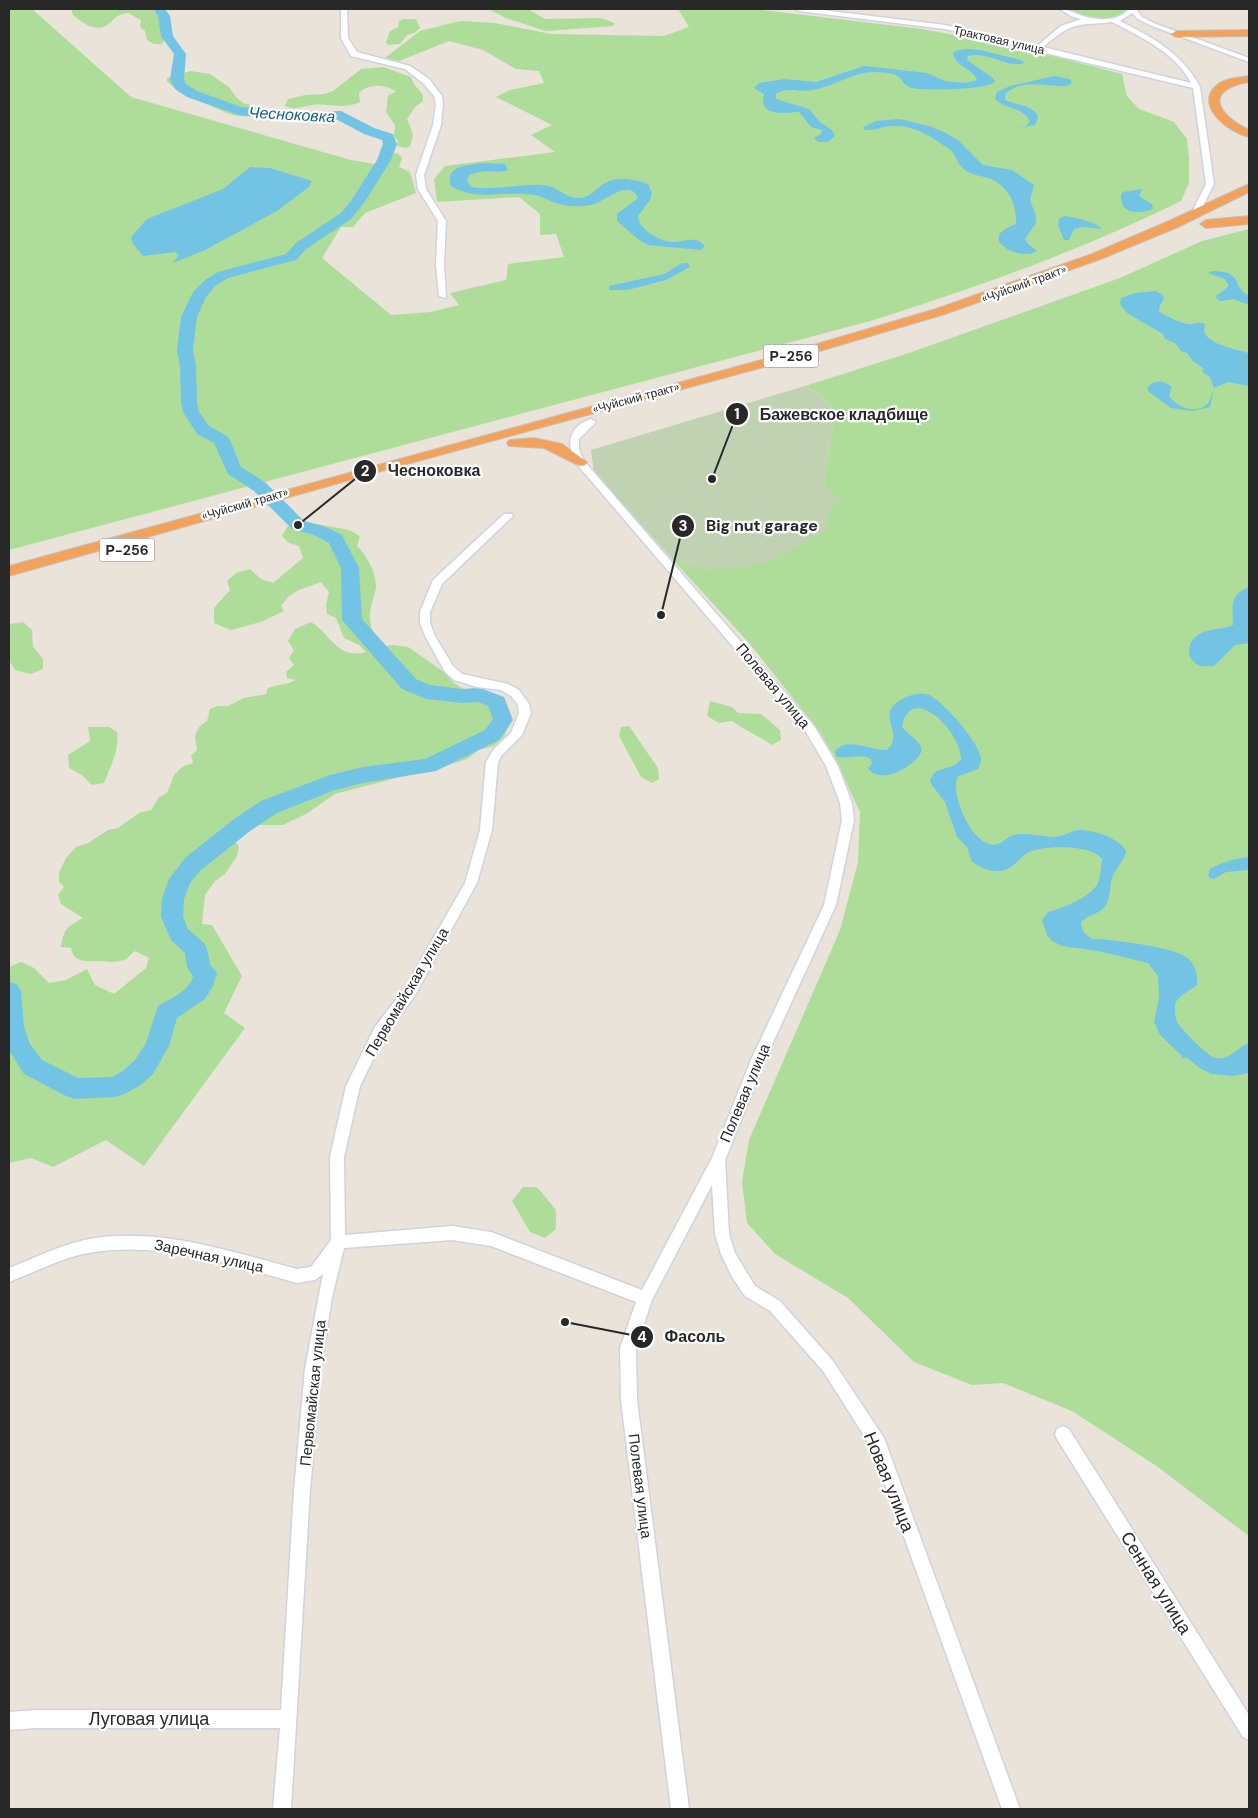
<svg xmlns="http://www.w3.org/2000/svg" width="1258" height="1818" font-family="'DM Sans',sans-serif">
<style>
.green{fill:#aedd9a}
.cemetery{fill:#c1d2b2}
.water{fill:#73c3e5}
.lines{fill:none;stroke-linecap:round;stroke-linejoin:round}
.river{fill:#73c3e5;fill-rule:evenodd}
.minor-casing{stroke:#d0d2e0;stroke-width:3}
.highway-casing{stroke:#c3c3c3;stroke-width:2}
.minor{fill:#fff;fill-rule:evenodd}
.highway{fill:#f3a25c;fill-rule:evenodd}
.labels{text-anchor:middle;stroke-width:4.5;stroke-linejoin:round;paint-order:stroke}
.far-street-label{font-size:12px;fill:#282828;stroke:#fff}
.shield{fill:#fff;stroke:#686868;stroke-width:1}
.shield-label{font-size:14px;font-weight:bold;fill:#282828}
.street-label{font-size:15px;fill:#282828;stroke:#fff}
.water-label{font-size:16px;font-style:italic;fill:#16618e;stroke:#fff}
.near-street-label{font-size:18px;fill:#282828;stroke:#fff}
.leader{fill:none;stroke:#282828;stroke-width:2}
.callout-dot{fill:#282828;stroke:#fff;stroke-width:2}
.mark-label{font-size:15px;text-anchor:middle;font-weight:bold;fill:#fff}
.callout-label{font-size:16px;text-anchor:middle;font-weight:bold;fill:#282828;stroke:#fff;stroke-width:4.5;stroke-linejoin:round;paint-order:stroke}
</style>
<rect width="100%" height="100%" fill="#e9e3da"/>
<g class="green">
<path d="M9,9h23l99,88 220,63 29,5c3,-6 12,-12 18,-12l4,5 -3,9 11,5 6,21 -51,20 -12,14h-12l-19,31 69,57 40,-3 28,-7 -9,-12 56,-13 2,-16 56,-7 -8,-23 -16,1v-21l-21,-17 -82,5 -3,-23 11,-13 110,-14 -24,-17 21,-10 -56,-28 14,-7 34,-7 -5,-12 -23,-2 -33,-19 -34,-9 -50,20 -14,-3 35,-27 40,-10 35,2 56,11 113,2 25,-9 -11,-18h76l168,20 92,17 108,28 5,22 12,13 35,13 13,17 2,20v24l-8,18c-99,49 -203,86 -307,119l-865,230z"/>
<path d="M71,9h81l12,13v19l-3,3h-7l-7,-4 -2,-9 -5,-4 1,-7 -13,-7c-15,3 -11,5 -21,12 -11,8 -26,-3 -34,-10z"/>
<path d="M488,9h40l17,10 56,-1 14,5 -2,3 -67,5 -40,-13z"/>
<path d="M1069,9h57c-10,16 -43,8 -57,0z"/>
<path d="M403,19h13l4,9 -6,5 -7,2 -7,9 -12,1 -2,-3 4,-11 8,-4 1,-6z"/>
<path d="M383,67l28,10 3,7 9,11v6l-8,6 -8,12 6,16 -3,11 -4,2 -9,-2 1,-5 -4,-5 1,-11 -9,-13 2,-17 8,-3c-9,-8 -27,-9 -37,1l1,9c-16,8 -31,1 -48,3 -9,1 -18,6 -27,1l3,-7 17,-4 19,-1 9,-3 28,-22z"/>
<path d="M191,71l19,3 19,13 7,10 7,6 18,5 1,5c-25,9 -35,-1 -56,-9 -15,-6 -28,-11 -39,-23v-3z"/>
<path d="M1249,229v1307l-94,-71 -83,-54 -69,-28 -31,2 -58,-23 -66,-64 -73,-44 -28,-31 -5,-41 7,-42 91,-210 18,-68 2,-50 -26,-56 -15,-25 -70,-88 -76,-83 37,9 64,-9 18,-11 32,-64 10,-68c-3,-18 -14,-23 -29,-31l104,-33 211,-75 82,-37z"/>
<path d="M302,521l47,9 11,6 -3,10c10,9 20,29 19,42 -2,10 -7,20 -6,31 1,14 7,15 11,28l12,-2 15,2 36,25 10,11 10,6 18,-1 15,8 11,11 3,14 -7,16 -10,9 -15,4 -12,9 -9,3 -123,32 -29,20 -23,11h-41l-6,-3 -9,6 12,19 -2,9 -12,18 -10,7 -10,14 -3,29 10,1 30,51 -18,37 21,15 -101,138 -38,-26 -53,27 -22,-9 -22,5v-196l12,-5 13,6 15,15 17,-3 21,-11 8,16 19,9 32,-26 3,-10 -14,-7c-3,2 -6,6 -9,8 -9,4 -18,3 -27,2 -12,0 -25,3 -28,-13l-10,-1c3,-19 6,-20 22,-29l-22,-14 -3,-9 6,-8 -5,-5v-10l7,-14 10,-11 12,-4 20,-13 10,-2 21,-15 12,-3 8,-13 8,-4 7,-18 8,-8 11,-4 -2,-7 6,-6 -2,-14 4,-9 8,-6 3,-12 8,-3h10l16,-8 22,-4 2,-6c10,-4 19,-3 28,-8l-9,-2 -1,-6 8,-7 -5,-7 5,-8 -6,-9 7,-12 16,-7c20,12 26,38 55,30l-7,-7 -15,-7 -8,-20 -9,-4 -1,-10 3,-12 -8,-10 -22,8 -10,6 -8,10 3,5 -23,11 -30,8 -17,-7v-15l16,-18 -3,-9 9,-8 14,-4 11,10 12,4 30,-25 -4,-12 -10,-3 -7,-7 5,-9z"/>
<path d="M23,622l9,8 1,17 10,12v10l-12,5 -16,-4 -6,-10v-33l2,-3z"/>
<path d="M710,701l22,6 6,6 23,1 19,16 1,10 -9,5c-13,-9 -28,-15 -40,-24l-13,2 -12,-7z"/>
<path d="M629,726l29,42 1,11 -7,4 -11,-6 -22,-41 2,-9z"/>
<path d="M88,727h21l8,5c3,18 -7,34 -13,51l-12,2 -10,-10 -13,-7 -1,-13 22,-14z"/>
<path d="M523,1187h14l19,23v19l-11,9 -15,-6 -18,-31z"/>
</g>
<path class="cemetery" d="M805,386c15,8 26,13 29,31l-10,68 16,14 -11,10 -1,20 -54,31 -31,8 -33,1 -37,-9 -79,-87 -3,-23z"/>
<g class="water">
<path d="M966,49l14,1 41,10 4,3c-20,6 -34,-12 -57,-7l-1,4 26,18 2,4c-10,8 -70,9 -83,6 -6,-2 -8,-4 -11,-9 -5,-7 -18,-6 -26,-7 -22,0 -40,14 -62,18 -13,3 -26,-4 -37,4v5l33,10 12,14 11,7 3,6 -7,6h-10l-4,-4 7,-4 1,-4 -11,-3 -12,-15c-10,0 -34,5 -36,-10 0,-3 1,-6 1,-8l-10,-6 5,-5 26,-4 31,3 48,-16 63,7 18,8 20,2 12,-3c-5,-12 -21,-13 -24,-26l2,-3z"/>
<path d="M1054,76l16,3 2,4c-10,10 -45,-9 -67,11v6c11,5 29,5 33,17l-3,8 -19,3 10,-2 4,-5c-9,-15 -24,-11 -35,-22l2,-7 13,-6z"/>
<path d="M900,119l29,7 15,6 14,8 25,25 29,5 22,15 -4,15 6,16v7l-11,16 3,5 9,7c-16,11 -64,-12 -21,-27 1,-19 -7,-37 -25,-45 -7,-3 -16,-3 -23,-7 -9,-5 -11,-13 -16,-21 -18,-12 -34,-25 -57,-25 -11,-1 -20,5 -31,4l-1,-3 13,-6z"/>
<path d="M484,163l21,1 3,6c-15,5 -20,-3 -39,5l-2,6 4,6c26,5 55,-6 77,-1 10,2 18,11 28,12 13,1 18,-7 27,-14 12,-8 32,-5 45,0l4,9 -2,7 -12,16c1,14 20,24 33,26 12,1 24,-8 34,4l-4,4 -53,-5 -9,-5 -22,-19v-7l21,-16c-9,-21 -34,5 -47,7 -11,2 -24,2 -35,-2 -7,-2 -14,-7 -21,-8 -28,-5 -59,7 -84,-9 -7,-21 18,-21 33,-23z"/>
<path d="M250,167l20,1 42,13 -3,6 -32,24 -72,39 -32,13 6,-8 -4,-3 -32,4 -10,-12 -2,-7 16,-18 76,-30z"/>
<path d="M1142,189l-3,7 13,8 1,5c-14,5 -33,6 -32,-14l2,-3z"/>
<path d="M1064,216c10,1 32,6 38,13l-18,-2 -10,2 -5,11h-5l-6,-15 1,-6z"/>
<path d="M682,263h6l2,4 -24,13 -39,10h-18v-4l55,-12z"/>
<path d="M1212,271c33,0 18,15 37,25v9l-16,-6 -12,2 -4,-2 -1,-3 13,-10 -4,-7 -17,-6z"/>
<path d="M1155,291l7,3 2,5 -4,6 -1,6c4,4 24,13 30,13 6,0 9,-3 16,0 0,4 -2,8 1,11 6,10 32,15 43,18v33l-21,-4 -14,6 -4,19 -18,4 -21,-3 -22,-16 -2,-4c8,-9 17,-8 25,-1l-3,9c7,10 24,18 36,10 6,-4 7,-13 9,-18l-4,-11 -8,-5 2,-3 -11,-8 -6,-8 -6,-2 -6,-8 -10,-4 -2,-5 -36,-21 -7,-9 1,-6 14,-5z"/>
<path d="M1249,587v56l-14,2 -21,21c-6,0 -12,1 -16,-1 -13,-7 -11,-23 0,-30 10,-7 24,-5 35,-10 0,-17 -5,-30 16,-38z"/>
<path d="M915,694c6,0 11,-1 16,2 14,8 47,45 50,62 1,4 -2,7 -3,11l-21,8c-3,13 1,25 6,37 5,12 19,35 35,30 6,-2 10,-8 16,-9 13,-3 27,1 39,2 11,0 17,-6 25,-7 16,0 40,7 48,21 -1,10 -11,17 -14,27 -3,9 -1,22 -8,30 -6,6 -16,7 -23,14 0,9 4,13 12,17 22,1 75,7 93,18 9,6 12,17 11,28 -7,6 -21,11 -22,21 0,4 0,12 2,15 2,7 32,36 38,37 15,3 22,-11 34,-15v30l-16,3 -21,-2 -11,-5 -15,-12 -5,2 1,-3 -22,-21 -6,-13 5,-24 -1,-22 -10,-13 -50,-12 -36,-5 -10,-5 -5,-6 -5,-15 6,-8c13,-3 45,-16 50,-29 3,-7 3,-17 4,-24 -11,-15 -59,-14 -75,-6 -6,4 -10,10 -15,13 -13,10 -28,4 -40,-4l-5,-15 -10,-10 -12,-35 -14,-18 -1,-4 5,-8c9,-6 19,-2 26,-13 -1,-31 -52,-77 -59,-32 5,7 16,12 19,20 4,12 -24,27 -33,28 -6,1 -11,0 -16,-2l-4,-5 4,-5 -1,-4c-12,-7 -25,2 -35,-3l-1,-5c13,-15 37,0 52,-1 21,-19 -22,-40 28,-56z"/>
<path d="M1249,857v13l-23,2 -12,7 -4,-1 -2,-2 2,-7c12,-7 25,-10 39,-12z"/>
</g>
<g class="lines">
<path class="river" d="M153,9h12l5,7 3,20 13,18 -2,25 2,5 11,7 44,16 49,5 51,-1 33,17 19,6 4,10 -6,16 -27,43 -13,16 -45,30 -10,11 -68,18 -13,8 -9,11 -9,20 -4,33 3,16 1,36 2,10 10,14 18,10 3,4 11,27 25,16 38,38 22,6 16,8 17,33 3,51 54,60 14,6 32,4 18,-1 24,9 9,23 -14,20 -63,31 -73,12 -28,7 -58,23 -27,18 -49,39 -11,13 -6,16 -1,18 5,12 16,14 3,6 3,15 7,9 -4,13 -8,13 -28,19 -8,28 -16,28 -12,11 -17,9 -9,3 -40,2 -9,-3 -42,-22 -15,-24v-68l8,2 4,7 3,36 6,17 12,16 36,18 34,-1 11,-6 12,-11 11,-17 12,-37c11,-7 32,-15 35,-30l-6,-8 -2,-15 -14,-13 -10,-23 1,-18 7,-20 16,-21 49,-39 27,-18 69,-26 33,-8 62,-8 60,-29 8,-11 -5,-13 -10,-4 -16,1 -36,-4 -24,-10 -60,-69 -1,-52 -12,-25 -15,-8 -22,-6 -38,-38 -26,-17 -14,-31 -17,-9 -14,-22 -2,-10 -1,-36 -3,-16 4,-33 12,-25 12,-12 13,-8 68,-18 10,-11 45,-30 10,-12 26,-41 6,-16 -1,-4 -18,-6 -30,-16 -44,2 -51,-5 -52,-18 -12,-8 -5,-10 4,-25 -13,-18 -3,-20z"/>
<g class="minor-casing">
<g id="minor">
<path d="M341,9h6l1,29 9,14 53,14 19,13 13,17 1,8 -2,21 -17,50 2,14 20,32 -2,43 2,34 -7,-2 -3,-32 2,-43 -20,-32 -2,-14 17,-50 3,-21 -2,-8 -11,-13 -18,-14 -54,-13 -10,-18z"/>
<path d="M796,9h18l131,16 92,21 24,-20 20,-7 -10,-3 -11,-7c7,0 9,2 15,4 16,7 41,11 54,-4h7l6,8 14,7 93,34v4l-97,-36 -14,-7 -6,-6 -12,8c32,16 63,33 80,66l14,97 -16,32 -4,2 -4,-2 16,-32 -13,-96 -248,-59 -146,-18zM1112,22c29,15 64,31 79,61l-148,-36c31,-26 31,-21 69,-25z"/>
<path d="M591,419l5,3 -17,17v10l5,12 230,265 24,40 14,37 2,17 -18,85 -71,155 -40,100 4,74 6,19 20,33 25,15 53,60 51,77 136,371h-18l-130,-361 -49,-77 -53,-60 -25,-15 -13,-19 -11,-23 -6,-20 -3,-49 -60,115 -16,48 1,52 52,409h-18l-50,-409 -1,-52 16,-46 -145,-56 -39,-6 -108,8 -12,49 -11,72 -11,121 -19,319h-18l7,-81h-244l-27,2v-18l27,-2h245l13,-220 11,-121 18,-95 -8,6 -18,3c-65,-18 -133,-41 -202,-31 -31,4 -57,19 -86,30v-14c28,-11 55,-25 86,-30 68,-10 137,14 202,31l14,-2 20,-27 -1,-83 16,-71 29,-59 29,-38 61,-106 15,-53 6,-68 8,-13 17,-16 8,-20 -1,-8 -7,-9 -10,-6 -24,-3 -23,-7 -9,-8 -20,-36 -5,-13v-11l13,-32 71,-66h8l1,2 -71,68 -12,28v11l5,13 18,30 9,8 46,10 11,6 10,14 2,9 -9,22 -20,20 -4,7 -6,68 -15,53 -63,114 -29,38 -25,51 -16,71 1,78 107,-9 39,6 151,58 70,-132 39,-98 73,-155 18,-85 -2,-17 -14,-37 -20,-34 -231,-270c-9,-19 -6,-36 16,-43z"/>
<path d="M1063,1426l6,3 180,286v25l-6,-3 -186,-298 -2,-5 2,-5z"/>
</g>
</g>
<g class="highway-casing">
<g id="highway">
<path d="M1249,30v6l-73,1 -5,-3 5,-3z"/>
<path d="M1249,76v6c-46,8 -32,32 0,48v7c-19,-4 -55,-31 -33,-51 8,-8 22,-8 33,-10z"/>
<path d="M1249,184v8l-71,35 -77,32 -156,55 -159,47 -390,106 -387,109v-10l767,-210 160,-47 156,-55 77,-33z"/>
<path d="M1249,216v8l-43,4 -6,-4 6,-4z"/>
<path d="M534,438l28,6 25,18 -2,3 -5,1 -36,-18 -35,-2 -2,-3 2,-3z"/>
</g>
</g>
<use href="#minor" class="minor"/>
<use href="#highway" class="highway"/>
</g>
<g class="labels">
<g class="far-street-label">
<text transform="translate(999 40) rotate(13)" y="4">Трактовая улица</text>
<text transform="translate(1024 284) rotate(-20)" y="4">«Чуйский тракт»</text>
<text transform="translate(636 398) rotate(-15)" y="4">«Чуйский тракт»</text>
<text transform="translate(245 504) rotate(-16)" y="4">«Чуйский тракт»</text>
</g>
<g class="shield">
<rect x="763.5" y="344.5" width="55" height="23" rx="4"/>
<rect x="99.5" y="538.5" width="55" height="23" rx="4"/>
</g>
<g class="shield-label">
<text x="791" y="361">Р-256</text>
<text x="127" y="555">Р-256</text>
</g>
<g class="street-label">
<text transform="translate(773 686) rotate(50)" y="5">Полевая улица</text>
<text transform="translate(407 992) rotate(-59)" y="5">Первомайская улица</text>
<text transform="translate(745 1093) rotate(-67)" y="5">Полевая улица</text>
<text transform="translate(209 1256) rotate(12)" y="5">Заречная улица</text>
<text transform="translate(313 1393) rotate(-84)" y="5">Первомайская улица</text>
<text transform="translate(640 1486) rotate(83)" y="5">Полевая улица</text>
</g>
<g class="water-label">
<text transform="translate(292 114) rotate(3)" y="6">Чесноковка</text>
</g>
<g class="near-street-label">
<text transform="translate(889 1482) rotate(68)" y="6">Новая улица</text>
<text transform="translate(1156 1583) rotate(58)" y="6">Сенная улица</text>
<text x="149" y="1725">Луговая улица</text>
</g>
</g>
<path class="leader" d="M712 479L737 414M298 525L365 471M661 615L683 526M565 1322L642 1337"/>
<g class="callout-dot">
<circle cx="712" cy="479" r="5"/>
<circle cx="298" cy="525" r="5"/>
<circle cx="661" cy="615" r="5"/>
<circle cx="565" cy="1322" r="5"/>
<circle cx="737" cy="414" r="12"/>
<circle cx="365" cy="471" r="12"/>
<circle cx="683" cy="526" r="12"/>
<circle cx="642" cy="1337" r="12"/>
</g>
<g class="mark-label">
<text x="737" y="419">1</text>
<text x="365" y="476">2</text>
<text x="683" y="531">3</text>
<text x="642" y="1342">4</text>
</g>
<g class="callout-label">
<text x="844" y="420">Бажевское кладбище</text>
<text x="434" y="476">Чесноковка</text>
<text x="762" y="531">Big nut garage</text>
<text x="695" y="1342">Фасоль</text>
</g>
<rect width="1258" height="1818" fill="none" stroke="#282828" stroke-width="20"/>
</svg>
